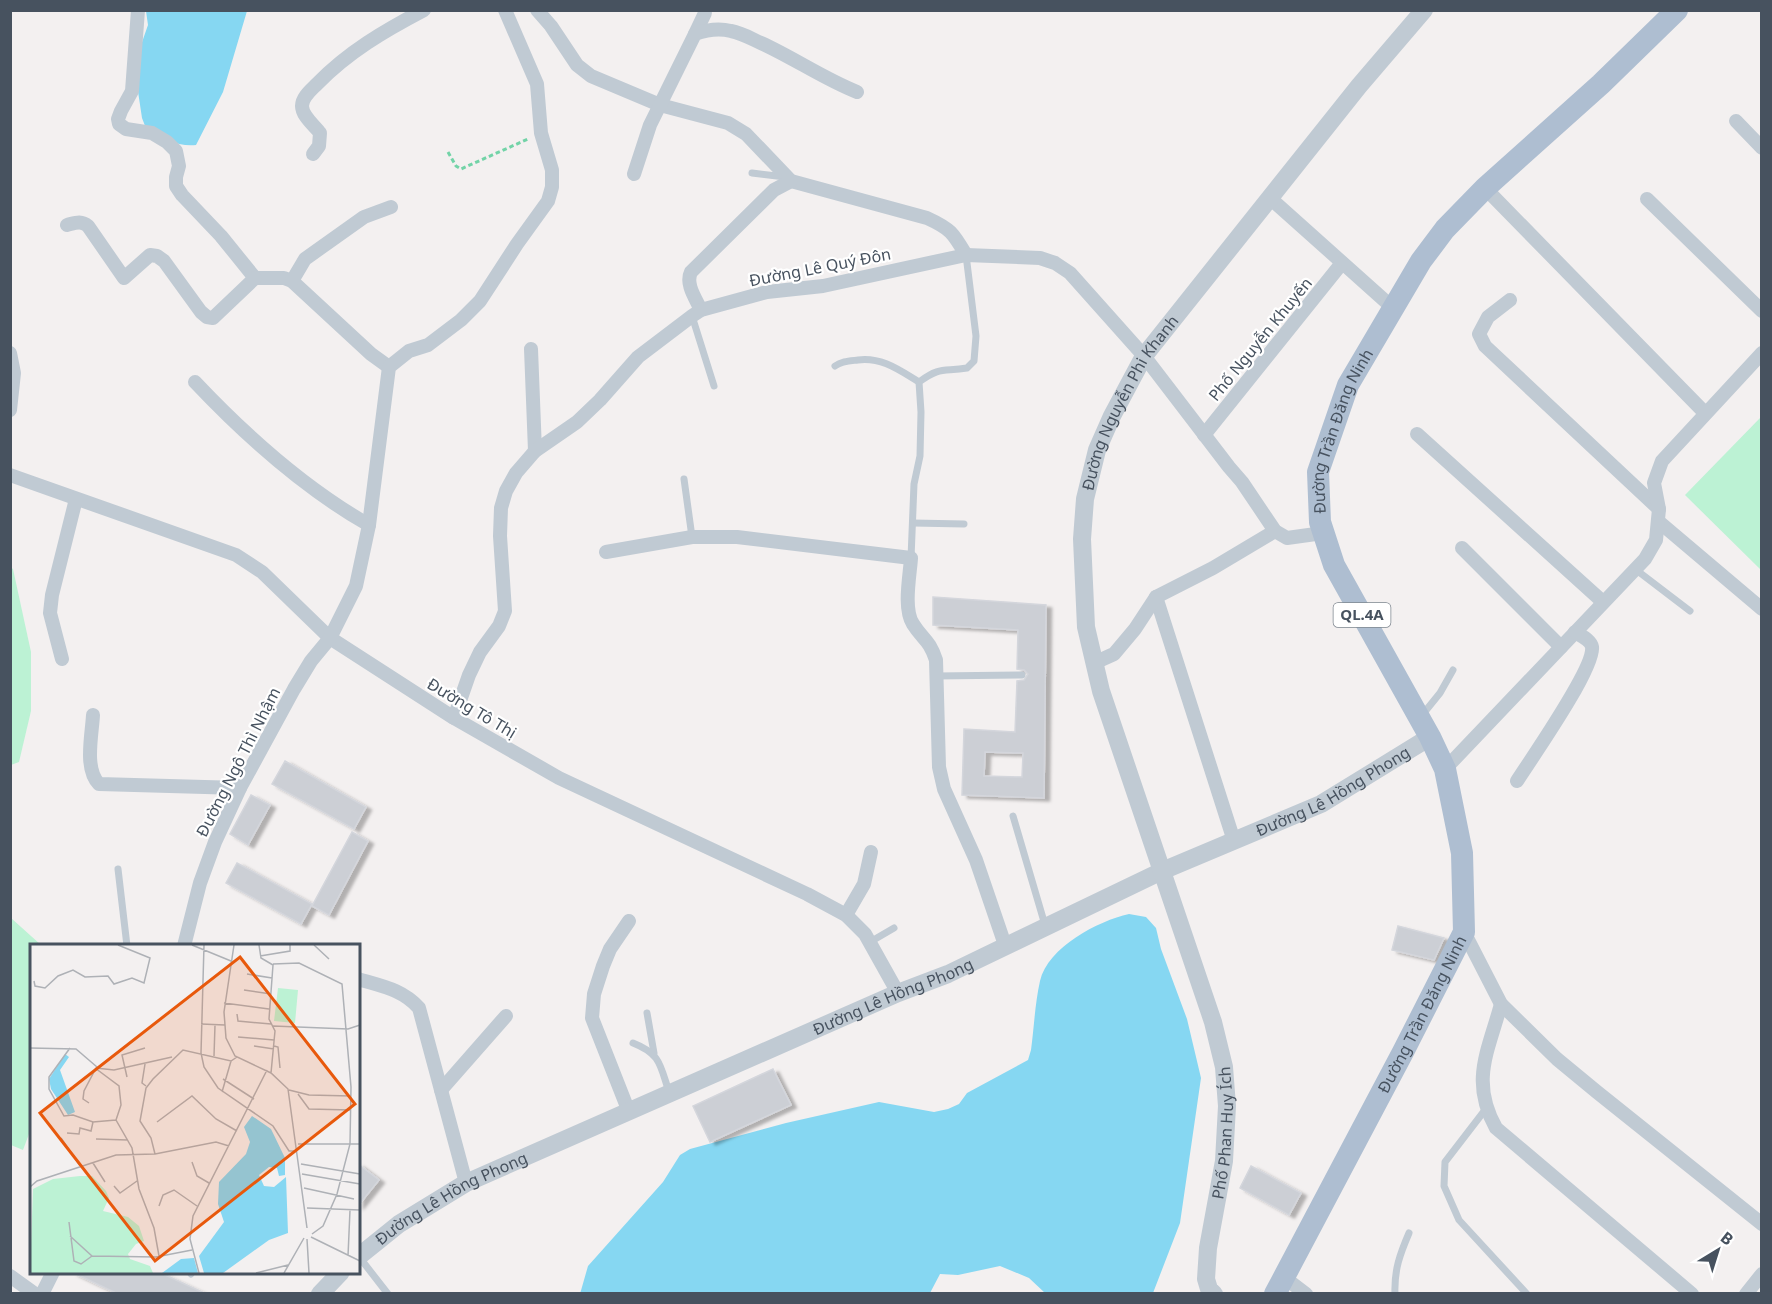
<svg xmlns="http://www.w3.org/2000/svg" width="1772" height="1304" font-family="'Noto Sans',sans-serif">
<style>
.green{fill:#bcf2d4}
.water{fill:#86d7f2}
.building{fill:#cccfd5;stroke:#d4d6dc;stroke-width:1.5;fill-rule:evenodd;filter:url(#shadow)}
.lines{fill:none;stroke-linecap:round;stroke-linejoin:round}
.path{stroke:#72d3a7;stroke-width:3;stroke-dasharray:4.5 3;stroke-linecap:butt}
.service{stroke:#c0cad3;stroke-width:7}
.minor{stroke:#c0cad3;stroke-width:14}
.tertiary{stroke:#c0cad3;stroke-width:18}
.primary{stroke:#aebed1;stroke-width:22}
.labels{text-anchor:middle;stroke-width:4.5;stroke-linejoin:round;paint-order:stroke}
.shield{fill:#fff;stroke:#7e868f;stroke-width:1.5}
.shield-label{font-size:15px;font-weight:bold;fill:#47525f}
.street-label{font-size:16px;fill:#47525f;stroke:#fff}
.inset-road{fill:none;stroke:#aeb1b6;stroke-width:1.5}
.view{fill:#e8590c;fill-opacity:0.15;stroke:#e8590c;stroke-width:3}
.inset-edge{fill:none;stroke:#47525f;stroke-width:3}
</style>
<defs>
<filter id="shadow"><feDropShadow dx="5.5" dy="3" stdDeviation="1.5" flood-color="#0004"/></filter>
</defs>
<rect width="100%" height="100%" fill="#f3f0f0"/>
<g class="green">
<path d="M1761,417v153l-76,-75z"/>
<path d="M10,567l3,2 18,83v59l-12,51 -8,3z"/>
<path d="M11,918l30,27 -9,1v180l-9,24 -12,-5z"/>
</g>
<g class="water">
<path d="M146,11h101l-24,81 -27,53c-18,2 -33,-7 -49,-14l-5,-13 -8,-53 14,-40z"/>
<path d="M1129,914l17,3 10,11 5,21 26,70 14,59 -21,145 -27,70h-108l-16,-15 -29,-12 -42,9 -18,-1 -10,19 -350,1 8,-28 75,-84 17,-27 10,-6 96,-26 93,-21 55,10 14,-3 11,-5 8,-11 61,-33 3,-10c3,-22 4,-47 9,-69 8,-34 58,-60 89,-67z"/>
</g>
<g class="building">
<path d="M933,597l113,8 -2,193 -82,-3 2,-66 51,3 2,-51 7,-1 4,-6 -4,-4 -7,-1 1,-39 -85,-5zM985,752l38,1 -1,24 -38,-1z"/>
<path d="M285,761l81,46 -12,22 -82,-45z"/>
<path d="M251,795l19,10 -22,40 -18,-11z"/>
<path d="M352,832l16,9 -39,74 -17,-9z"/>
<path d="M237,863l75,41 -11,20 -75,-41z"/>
<path d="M1398,926l46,12 -10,22 -42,-10z"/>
<path d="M773,1069l18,36 -81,37 -17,-36z"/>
<path d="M358,1164l21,16 -21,26z"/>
<path d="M1251,1166l50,27 -12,22 -49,-27z"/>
<path d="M72,1272h87l45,21h-88z"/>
</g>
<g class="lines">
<path class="path" d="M448,152l8,14 5,3 67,-30"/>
<g class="service">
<path d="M752,173l33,4"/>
<path d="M692,316l22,70"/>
<path d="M835,366c7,-5 14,-5 23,-6 24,-3 41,10 61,22"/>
<path d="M684,479l8,58"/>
<path d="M913,523l51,1"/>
<path d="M911,558l3,-74 6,-28 1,-44 -2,-30c22,-16 24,-10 48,-14l7,-7 2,-25 -10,-81"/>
<path d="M1635,569l55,42"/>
<path d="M936,676l86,-1"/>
<path d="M1423,714l17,-21 13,-23"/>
<path d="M1013,816l32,109"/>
<path d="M118,869l9,77"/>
<path d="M870,942l24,-14"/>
<path d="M647,1013l7,40"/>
<path d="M633,1043c28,11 27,22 36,49"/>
<path d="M1485,1110l-40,52 -1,24 15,34 68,74"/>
<path d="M360,1258l28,36"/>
<path d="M191,1274l1,-2"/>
<path d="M1395,1294c-1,-24 5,-40 14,-61"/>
</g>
<g class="minor">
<path d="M138,10l-6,81 -11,20 -3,8 1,5 7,5 26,4 15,9 9,9 3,15 -3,11v9l6,9 39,41 34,42h29l8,3 79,73 18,13"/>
<path d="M537,10l14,16 26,39 14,11 69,29 68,18 18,11 45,47 136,37c24,11 26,15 39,37"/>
<path d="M695,34l10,-21"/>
<path d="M1736,121l26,27"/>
<path d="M313,154l6,-8 1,-13c-6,-8 -18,-17 -18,-27 0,-9 9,-16 15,-22 31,-32 67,-53 107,-74"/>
<path d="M634,174l16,-49 45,-91c11,-4 24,-6 36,-3 11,2 21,8 30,12 33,15 63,36 96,49"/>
<path d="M1485,188l220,225"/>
<path d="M1270,198l123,110"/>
<path d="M1647,199l115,112"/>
<path d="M67,225c8,-2 14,-5 21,1l36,52 26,-23 7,1 7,5 37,51 6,5 6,1 42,-40"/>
<path d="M292,281l13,-22 59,-42 27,-10"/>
<path d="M1510,300l-22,17 -9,17 6,12 174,163"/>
<path d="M701,310c-5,-11 -16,-26 -10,-38l83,-82 17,-9"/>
<path d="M531,349l4,102"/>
<path d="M10,353l4,20 -4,37"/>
<path d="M195,382c51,54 109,106 174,143"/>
<path d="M1417,434l186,168"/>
<path d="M1204,435l138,-172"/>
<path d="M10,475l226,80 26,17 68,66 124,80 105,60 248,116 39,21 19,19 33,59"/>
<path d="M1658,521l104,88"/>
<path d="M1462,548l99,99"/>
<path d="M606,552l86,-15h45l174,21c-1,17 -8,51 2,66 10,16 16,15 23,36l3,107 5,22 32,71 29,85"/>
<path d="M1156,597l78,244"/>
<path d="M62,659l-12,-46 2,-18 24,-96"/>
<path d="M1094,663l20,-9 21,-25 21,-32 57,-29 62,-37"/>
<path d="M93,715c-1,20 -9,54 6,69l141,4"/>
<path d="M454,718l15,-43 11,-23 19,-26 6,-15 -5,-75 1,-28 5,-17 10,-18 19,-22 42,-29 23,-22 38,-43 54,-41 9,-6 66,-18 56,-6 143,-31 74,3 15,5 15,10 74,83 85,111 13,15 33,49 12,7 36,-5"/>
<path d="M1445,769l200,-210 11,-19 3,-31 -5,-26 8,-22 100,-108"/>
<path d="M1517,781c14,-22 78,-113 75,-134 -1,-7 -11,-11 -17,-15"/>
<path d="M846,915l18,-31 7,-32"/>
<path d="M629,921l-19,28 -7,17 -9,28 -2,24 37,94"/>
<path d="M1464,932l37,72 56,55 40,33 165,132"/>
<path d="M184,946l16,-63 15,-41 25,-54 54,-99 17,-28 19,-23 26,-52 13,-61 20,-158 20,-16 19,-6 33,-25 19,-19 37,-57 31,-43 4,-14v-17l-11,-37 -4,-49 -32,-74"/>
<path d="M358,979c23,7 44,10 61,29l47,175"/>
<path d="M1501,1004c-13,48 -31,77 -5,124l196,166"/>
<path d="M441,1090l65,-74"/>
<path d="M10,1276l25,18"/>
<path d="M1285,1278l21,16"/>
<path d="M42,1294l11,-22"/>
<path d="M1746,1294l16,-20"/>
</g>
<g class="tertiary">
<path id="s1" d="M358,1257l41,-33 67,-41 432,-190 50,-19 214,-103 159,-67 109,-67"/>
<path d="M320,1294l21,-22"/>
<path id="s2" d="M1214,1294l-5,-5 -3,-10 2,-31 16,-87 3,-55 -3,-39 -11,-45 -112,-331 -15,-64 -4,-88 3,-40 12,-49 15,-34 32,-60 215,-270 65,-76"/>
</g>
<path class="primary" id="s3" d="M1275,1294l128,-242 61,-120 -2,-79 -17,-84 -15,-32 -96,-172 -14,-43 -2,-50 30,-87 73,-124 24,-32 40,-41 116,-104 76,-74"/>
</g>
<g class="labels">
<rect class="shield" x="1333.5" y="603" width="57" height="24" rx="4.5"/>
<g class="shield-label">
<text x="1362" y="620">QL.4A</text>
</g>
<g class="street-label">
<text transform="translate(820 267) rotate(-11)" y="6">Đường Lê Quý Đôn</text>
<text transform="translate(1260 339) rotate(-51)" y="6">Phố Nguyễn Khuyến</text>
<text dy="6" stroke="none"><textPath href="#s2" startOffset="928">Đường Nguyễn Phi Khanh</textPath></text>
<text dy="6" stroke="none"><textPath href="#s3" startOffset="946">Đường Trần Đăng Ninh</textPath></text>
<text transform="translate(472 708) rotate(31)" y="6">Đường Tô Thị</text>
<text transform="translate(238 762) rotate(-63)" y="6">Đường Ngô Thì Nhậm</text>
<text dy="6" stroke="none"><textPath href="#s1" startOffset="1083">Đường Lê Hồng Phong</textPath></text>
<text dy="6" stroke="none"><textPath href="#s1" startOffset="597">Đường Lê Hồng Phong</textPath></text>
<text dy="6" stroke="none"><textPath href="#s3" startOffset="316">Đường Trần Đăng Ninh</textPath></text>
<text dy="6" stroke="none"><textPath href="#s2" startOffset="165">Phố Phan Huy Ích</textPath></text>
<text dy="6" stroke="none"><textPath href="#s1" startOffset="111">Đường Lê Hồng Phong</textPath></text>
</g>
</g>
<g transform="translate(30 944)">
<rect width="330" height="330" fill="#f3f0f0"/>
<path d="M248,44l20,2 -3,33 -21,-2zM50,232h12l14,15 3,7 -6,13 25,6 11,9 5,15 -8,3 -8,10 2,5 20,7 3,7h-123l3,-84 20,-10z" fill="#bcf2d4"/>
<path d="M35,110l4,3 -9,13 15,42 -7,3 -17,-26 -2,-10zM222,172l19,13 14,29v17l-6,1 -2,-8 -8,-1 -10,8 5,11 10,1 12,-10 2,56 -19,7 -46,33h-19l-5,-17 25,-34 -6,-18 1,-22 27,-28 4,-12 -6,-15zM164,314l4,15h-36l19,-14z" fill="#86d7f2"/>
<path class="inset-road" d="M162,1l39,16M174,1l-3,108 3,14 14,21 55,38 16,25h8M204,1l-10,67 2,26 9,18 36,17 17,16 19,139M229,1l2,13 12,7 -4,54 6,12 -4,42M284,1l15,14M230,12l30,-5v-6M243,20l26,-1 43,21 9,103 -1,57 -13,50 -14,32 -11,8M217,30l25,4M4,37l1,5 10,2 13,-12 15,-6 12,7 23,-1 6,8 18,-6 12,5 6,-25 -32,-13M214,46l27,4M194,59l45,6M207,70l1,7 33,3M171,80l24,1M243,82l75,3 12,-4M208,93l36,3M224,102l20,3M244,102l4,1 2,21M0,104l46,1 21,18M40,104l-21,29v12l15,27 9,-1 20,7 23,-2M184,112l1,-31M115,120l-3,19 4,3M65,124l24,18 2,19 -5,15 16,28 7,41 15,39 5,28M97,133l-5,-22 23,-7M193,135l31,20M259,146l20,5 42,1M192,148l9,-31M268,150l11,15 42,1M59,159l-6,-4 1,-8 12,-23 18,2 58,-13M127,178l35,-26 24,23 21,12M37,189l12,1 1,-6 11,3 2,-9M31,194l20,29M66,195l32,1M268,200h62M125,210l-4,-16 -11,-17 6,-33 7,-9 30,-29 48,11 6,-4M162,218l5,14 12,7M63,219l12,19M271,220l59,10M272,230l58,10M84,242l6,7 17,-12M0,243l7,-6 79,-26 39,-1 61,-12 13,4M274,244l50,11M129,262l4,-11 11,-5 23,16M277,264l53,2M39,278l5,39 7,3 11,-8M40,292l22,20 64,1 36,-7M281,293l49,24M277,295l2,34M318,312l2,-46M169,329l-9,-34 3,-23 74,-146M226,329l32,-8M254,329l20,-35"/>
<path class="view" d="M210,13l115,147 -200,157 -115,-148z"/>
<rect width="330" height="330" class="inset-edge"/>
</g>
<rect width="1772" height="1304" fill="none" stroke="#47525f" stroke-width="24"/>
<g transform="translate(1718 1250) rotate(38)" stroke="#ffffff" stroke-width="4.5" paint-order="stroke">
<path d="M0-4.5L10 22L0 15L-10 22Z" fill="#47525f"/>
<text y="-9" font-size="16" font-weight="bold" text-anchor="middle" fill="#47525f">B</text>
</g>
</svg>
